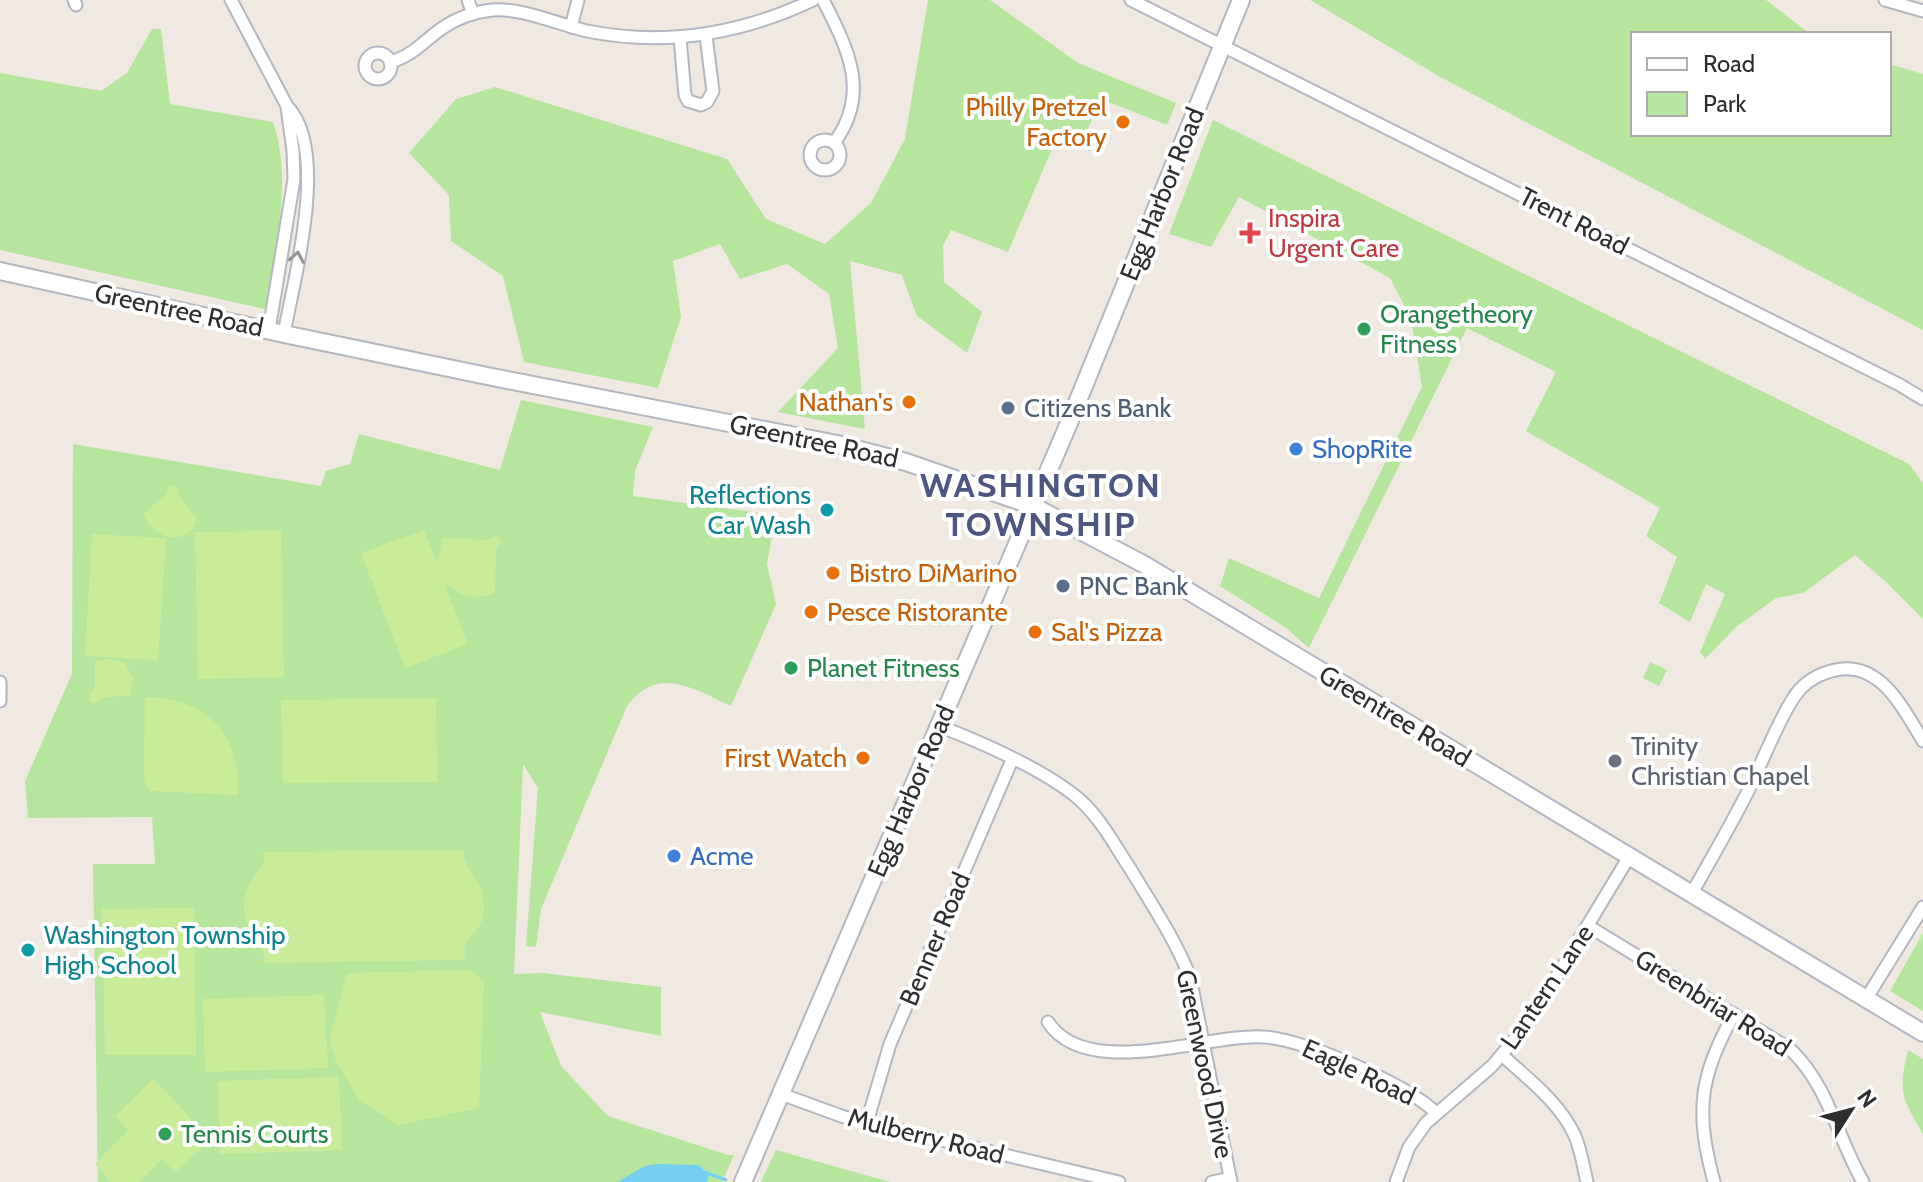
<svg xmlns="http://www.w3.org/2000/svg" width="1923" height="1182" font-family="Cabin,sans-serif">
<style>
.green{fill:#b6e59e}
.pitch{fill:#c9ec9a}
.water{fill:#75cff0}
.lines{fill:none;stroke-linecap:round;stroke-linejoin:round}
.stream{stroke:#75cff0;stroke-width:3}
.street-casing{stroke:#b4b7c1;stroke-width:15}
.secondary-casing{stroke:#b4b7c1;stroke-width:20}
.street{stroke:#fff;stroke-width:11}
.secondary{stroke:#fff;stroke-width:16}
.oneway{stroke:#969696}
.food-dot{fill:#e8710a;stroke:#fff;stroke-width:3}
.health-dot{fill:#e0444e;stroke:#fff;stroke-width:3}
.leisure-dot{fill:#2e9e5b;stroke:#fff;stroke-width:3}
.service-dot{fill:#5c6f8a;stroke:#fff;stroke-width:3}
.shop-dot{fill:#3f7fe0;stroke:#fff;stroke-width:3}
.culture-dot{fill:#0f9aa8;stroke:#fff;stroke-width:3}
.worship-dot{fill:#6b7280;stroke:#fff;stroke-width:3}
.labels{text-anchor:middle;stroke-width:8;stroke-linejoin:round;paint-order:stroke}
.food-label{font-size:26px;fill:#c56008;stroke:#fff;text-anchor:end}
.street-label{font-size:26px;fill:#2e2e2e;stroke:#fff}
.health-label{font-size:26px;fill:#be3a42;stroke:#fff;text-anchor:start}
.leisure-label{font-size:26px;fill:#27864d;stroke:#fff;text-anchor:start}
.service-label{font-size:26px;fill:#4e5e75;stroke:#fff;text-anchor:start}
.shop-label{font-size:26px;fill:#366cbe;stroke:#fff;text-anchor:start}
.culture-label{font-size:26px;fill:#0d838f;stroke:#fff;text-anchor:end}
.worship-label{font-size:26px;fill:#5b616d;stroke:#fff;text-anchor:start}
.district-label{font-size:34px;font-weight:bold;letter-spacing:2px;fill:#4d5680;stroke:#fff}
</style>
<rect width="100%" height="100%" fill="#efe9e1"/>
<g class="green">
<path d="M928,0h62l88,63 98,40 -9,22 -66,-26 -22,50 -25,-5 -46,108 -57,-22 -8,16 1,36 38,30 -15,41 -50,-37 -15,-41 -52,-14 15,168 -87,-17 60,-64 -9,-54 -42,-30 -47,15 -20,-35 -47,17 8,56 -23,71 -134,-26 -21,-86 -52,-35 -2,-46 -40,-42 47,-54 39,-12 232,72 39,60 59,25 46,-41 34,-64z"/>
<path d="M1310,0h456l44,34h-177v100h256v-70l34,10v256l-481,-252z"/>
<path d="M152,29h9l9,75 103,18c20,57 2,129 -8,187l-265,-59v-177l101,18 26,-18z"/>
<path d="M1213,120l696,344 14,19v136l-37,-37 -31,-27 -52,38 -27,5 -40,29 -31,32 -5,-7 25,-58 -19,-10 -16,38 -31,-19 18,-46 -31,-21 14,-28 -134,-77 30,-59 -89,-44 -158,320 -23,-20 -66,-42 9,-28 90,40 103,-211 -11,-69 -21,-40 -151,-81 -28,50 -42,-13z"/>
<path d="M521,400l132,27 -18,44 -2,25 143,19 -9,49 9,40 -45,102c-37,-17 -73,-42 -104,0l-86,203 -5,38 -10,-1 12,-158 -15,-24 -9,210 29,-1 118,14v49l-121,-24 21,54 47,50 120,39h6l-12,27h-624l-5,-318h62l-3,-47 -124,1 -3,-37 47,-107 1,-230 248,42 5,-15 24,-7 9,-30 141,36z"/>
<path d="M1650,662l17,8 -8,16 -16,-8z"/>
<path d="M1923,933v78l-33,-20z"/>
<path d="M1908,1050l15,9v75c-22,-38 -25,-42 -15,-84z"/>
<path d="M776,1150l114,32h-129z"/>
</g>
<g class="pitch">
<path d="M172,485l5,1 2,9 18,24c-7,30 -47,20 -53,-6l23,-19 1,-7z"/>
<path d="M424,530l13,33 6,-25 45,2 7,-4 4,1 2,5 -5,7 -1,44c-20,8 -36,3 -51,-11l24,62 -63,24 -44,-115z"/>
<path d="M281,531l3,146 -86,2 -3,-147z"/>
<path d="M92,534l74,4 -8,122 -73,-4z"/>
<path d="M109,659l16,4 8,14 -3,19 -27,1 -7,6 -5,-1 -2,-8 6,-7v-26z"/>
<path d="M145,697c61,0 96,38 93,98l-88,-4 -4,-6 -2,-8z"/>
<path d="M436,698l1,84 -154,1 -2,-83z"/>
<path d="M463,850c1,21 22,30 21,58 -1,24 -15,25 -19,39 -2,5 0,9 0,13l-201,3c0,-17 -4,-15 -12,-29 -16,-26 -7,-50 12,-71l-1,-11z"/>
<path d="M194,908l2,147h-91l-3,-146z"/>
<path d="M472,970l12,12 -5,126 -81,17 -39,-25 -23,-39 -7,-20 18,-68z"/>
<path d="M324,995l4,73 -123,4 -2,-73z"/>
<path d="M339,1077l3,73 -122,4 -2,-73z"/>
<path d="M153,1079l58,60 -36,33 -13,-13 -23,23h-28l-16,-18 33,-34 -13,-14z"/>
</g>
<path class="water" d="M657,1164l42,1 10,10 -2,7h-90l28,-16z"/>
<g class="lines">
<path class="stream" d="M704,1172l22,8"/>
<g class="street-casing">
<g id="street">
<path d="M74,0l2,5"/>
<path d="M231,0l56,106c43,44 7,172 -3,228"/>
<path d="M468,0l5,14"/>
<path d="M823,0c25,49 48,93 11,143"/>
<path d="M1131,0l769,385 23,14"/>
<path d="M1885,0l38,11"/>
<path d="M571,27l7,-27"/>
<path d="M680,38l5,57 3,6 13,4 6,-3 6,-11 -7,-55"/>
<circle cx="378" cy="66" r="13"/>
<path d="M390,62c21,-5 34,-21 51,-33 14,-10 33,-17 51,-19 33,-2 64,14 95,21 80,16 154,3 226,-31"/>
<circle cx="825" cy="155" r="15"/>
<path d="M269,330l25,-151 -1,-28 -6,-44"/>
<path d="M0,682v19"/>
<path d="M939,726c42,16 108,45 141,74 22,20 35,46 51,70 21,35 44,69 59,107l41,205"/>
<path d="M1692,893c20,-36 41,-71 59,-108 14,-29 26,-62 43,-88 8,-12 21,-21 34,-25 50,-17 74,35 95,69"/>
<path d="M1588,926l202,123c39,37 47,88 73,133"/>
<path d="M1866,999l57,-92"/>
<path d="M1048,1022c39,60 160,11 216,15 40,2 145,48 172,76"/>
<path d="M1502,1055c26,24 57,47 72,79 7,14 9,32 13,48"/>
<path d="M781,1094l63,23 275,65"/>
<path d="M867,1122l23,-78 122,-284"/>
<path d="M1212,1182l18,-4"/>
<path d="M1396,1182l13,-35 17,-24 66,-57 37,-44 100,-165"/>
<path d="M1714,1182c-19,-71 -15,-104 20,-168"/>
</g>
</g>
<g class="secondary-casing">
<g id="secondary">
<path d="M0,271l284,63 208,43 345,67 69,18 127,44 112,59 778,468"/>
<path d="M743,1182l323,-752 175,-430"/>
</g>
</g>
<use href="#street" class="street"/>
<use href="#secondary" class="secondary"/>
</g>
<defs><path id="oneway-chevron" d="M-2-3.5L2.5 0L-2 3.5" fill="none" stroke-width="1.6" stroke-linecap="round" stroke-linejoin="round" transform="scale(2)"/></defs>
<use class="oneway" href="#oneway-chevron" transform="translate(297 257) rotate(-80)"/>
<g class="food-dot">
<circle cx="1123" cy="122" r="8"/>
<circle cx="909" cy="402" r="8"/>
<circle cx="833" cy="573" r="8"/>
<circle cx="811" cy="612" r="8"/>
<circle cx="1035" cy="632" r="8"/>
<circle cx="863" cy="758" r="8"/>
</g>
<path class="health-dot" d="M1246 221h8v8h8v8h-8v8h-8v-8h-8v-8h8z"/>
<g class="leisure-dot">
<circle cx="1364" cy="329" r="8"/>
<circle cx="791" cy="668" r="8"/>
<circle cx="165" cy="1134" r="8"/>
</g>
<g class="service-dot">
<circle cx="1008" cy="408" r="8"/>
<circle cx="1063" cy="586" r="8"/>
</g>
<g class="shop-dot">
<circle cx="1296" cy="449" r="8"/>
<circle cx="674" cy="856" r="8"/>
</g>
<g class="culture-dot">
<circle cx="827" cy="510" r="8"/>
<circle cx="28" cy="950" r="8"/>
</g>
<circle class="worship-dot" cx="1615" cy="761" r="8"/>
<g class="labels">
<g class="food-label">
<text x="1107" y="116">Philly Pretzel<tspan x="1107" dy="30">Factory</tspan></text>
<text x="893" y="411">Nathan's</text>
<text x="849" y="582" text-anchor="start">Bistro DiMarino</text>
<text x="827" y="621" text-anchor="start">Pesce Ristorante</text>
<text x="1051" y="641" text-anchor="start">Sal's Pizza</text>
<text x="847" y="767">First Watch</text>
</g>
<g class="street-label">
<text transform="translate(1162 194) rotate(-68)" y="9">Egg Harbor Road</text>
<text transform="translate(1574 221) rotate(27)" y="9">Trent Road</text>
<text transform="translate(179 310) rotate(12)" y="9">Greentree Road</text>
<text transform="translate(814 441) rotate(12)" y="9">Greentree Road</text>
<text transform="translate(1395 716) rotate(31)" y="9">Greentree Road</text>
<text transform="translate(911 791) rotate(-67)" y="9">Egg Harbor Road</text>
<text transform="translate(935 939) rotate(-67)" y="9">Benner Road</text>
<text transform="translate(1547 987) rotate(-56)" y="9">Lantern Lane</text>
<text transform="translate(1713 1003) rotate(32)" y="9">Greenbriar Road</text>
<text transform="translate(1205 1064) rotate(78)" y="9">Greenwood Drive</text>
<text transform="translate(1359 1072) rotate(25)" y="9">Eagle Road</text>
<text transform="translate(926 1136) rotate(14)" y="9">Mulberry Road</text>
</g>
<g class="health-label">
<text x="1268" y="227">Inspira<tspan x="1268" dy="30">Urgent Care</tspan></text>
</g>
<g class="leisure-label">
<text x="1380" y="323">Orangetheory<tspan x="1380" dy="30">Fitness</tspan></text>
<text x="807" y="677">Planet Fitness</text>
<text x="181" y="1143">Tennis Courts</text>
</g>
<g class="service-label">
<text x="1024" y="417">Citizens Bank</text>
<text x="1079" y="595">PNC Bank</text>
</g>
<g class="shop-label">
<text x="1312" y="458">ShopRite</text>
<text x="690" y="865">Acme</text>
</g>
<g class="culture-label">
<text x="811" y="504">Reflections<tspan x="811" dy="30">Car Wash</tspan></text>
<text x="44" y="944" text-anchor="start">Washington Township<tspan x="44" dy="30">High School</tspan></text>
</g>
<g class="worship-label">
<text x="1631" y="755">Trinity<tspan x="1631" dy="30">Christian Chapel</tspan></text>
</g>
<g class="district-label">
<text x="1041" y="497">WASHINGTON<tspan x="1041" dy="39">TOWNSHIP</tspan></text>
</g>
</g>
<rect x="1631" y="32" width="260" height="104" fill="#ffffff" stroke="#ababab" stroke-width="2"/>
<rect x="1647" y="58" width="40" height="12" fill="#ffffff" stroke="#ababab" stroke-width="2"/>
<text x="1703" y="72" font-size="24" fill="#2e2e2e">Road</text>
<rect x="1647" y="92" width="40" height="24" fill="#b6e59e" stroke="#ababab" stroke-width="2"/>
<text x="1703" y="112" font-size="24" fill="#2e2e2e">Park</text>
<g transform="translate(1851 1110) rotate(54)" stroke="#ffffff" stroke-width="6" paint-order="stroke">
<path d="M0-6L14 30L0 20L-14 30Z" fill="#2e2e2e"/>
<text y="-12" font-size="22" font-weight="bold" text-anchor="middle" fill="#2e2e2e">N</text>
</g>
</svg>
